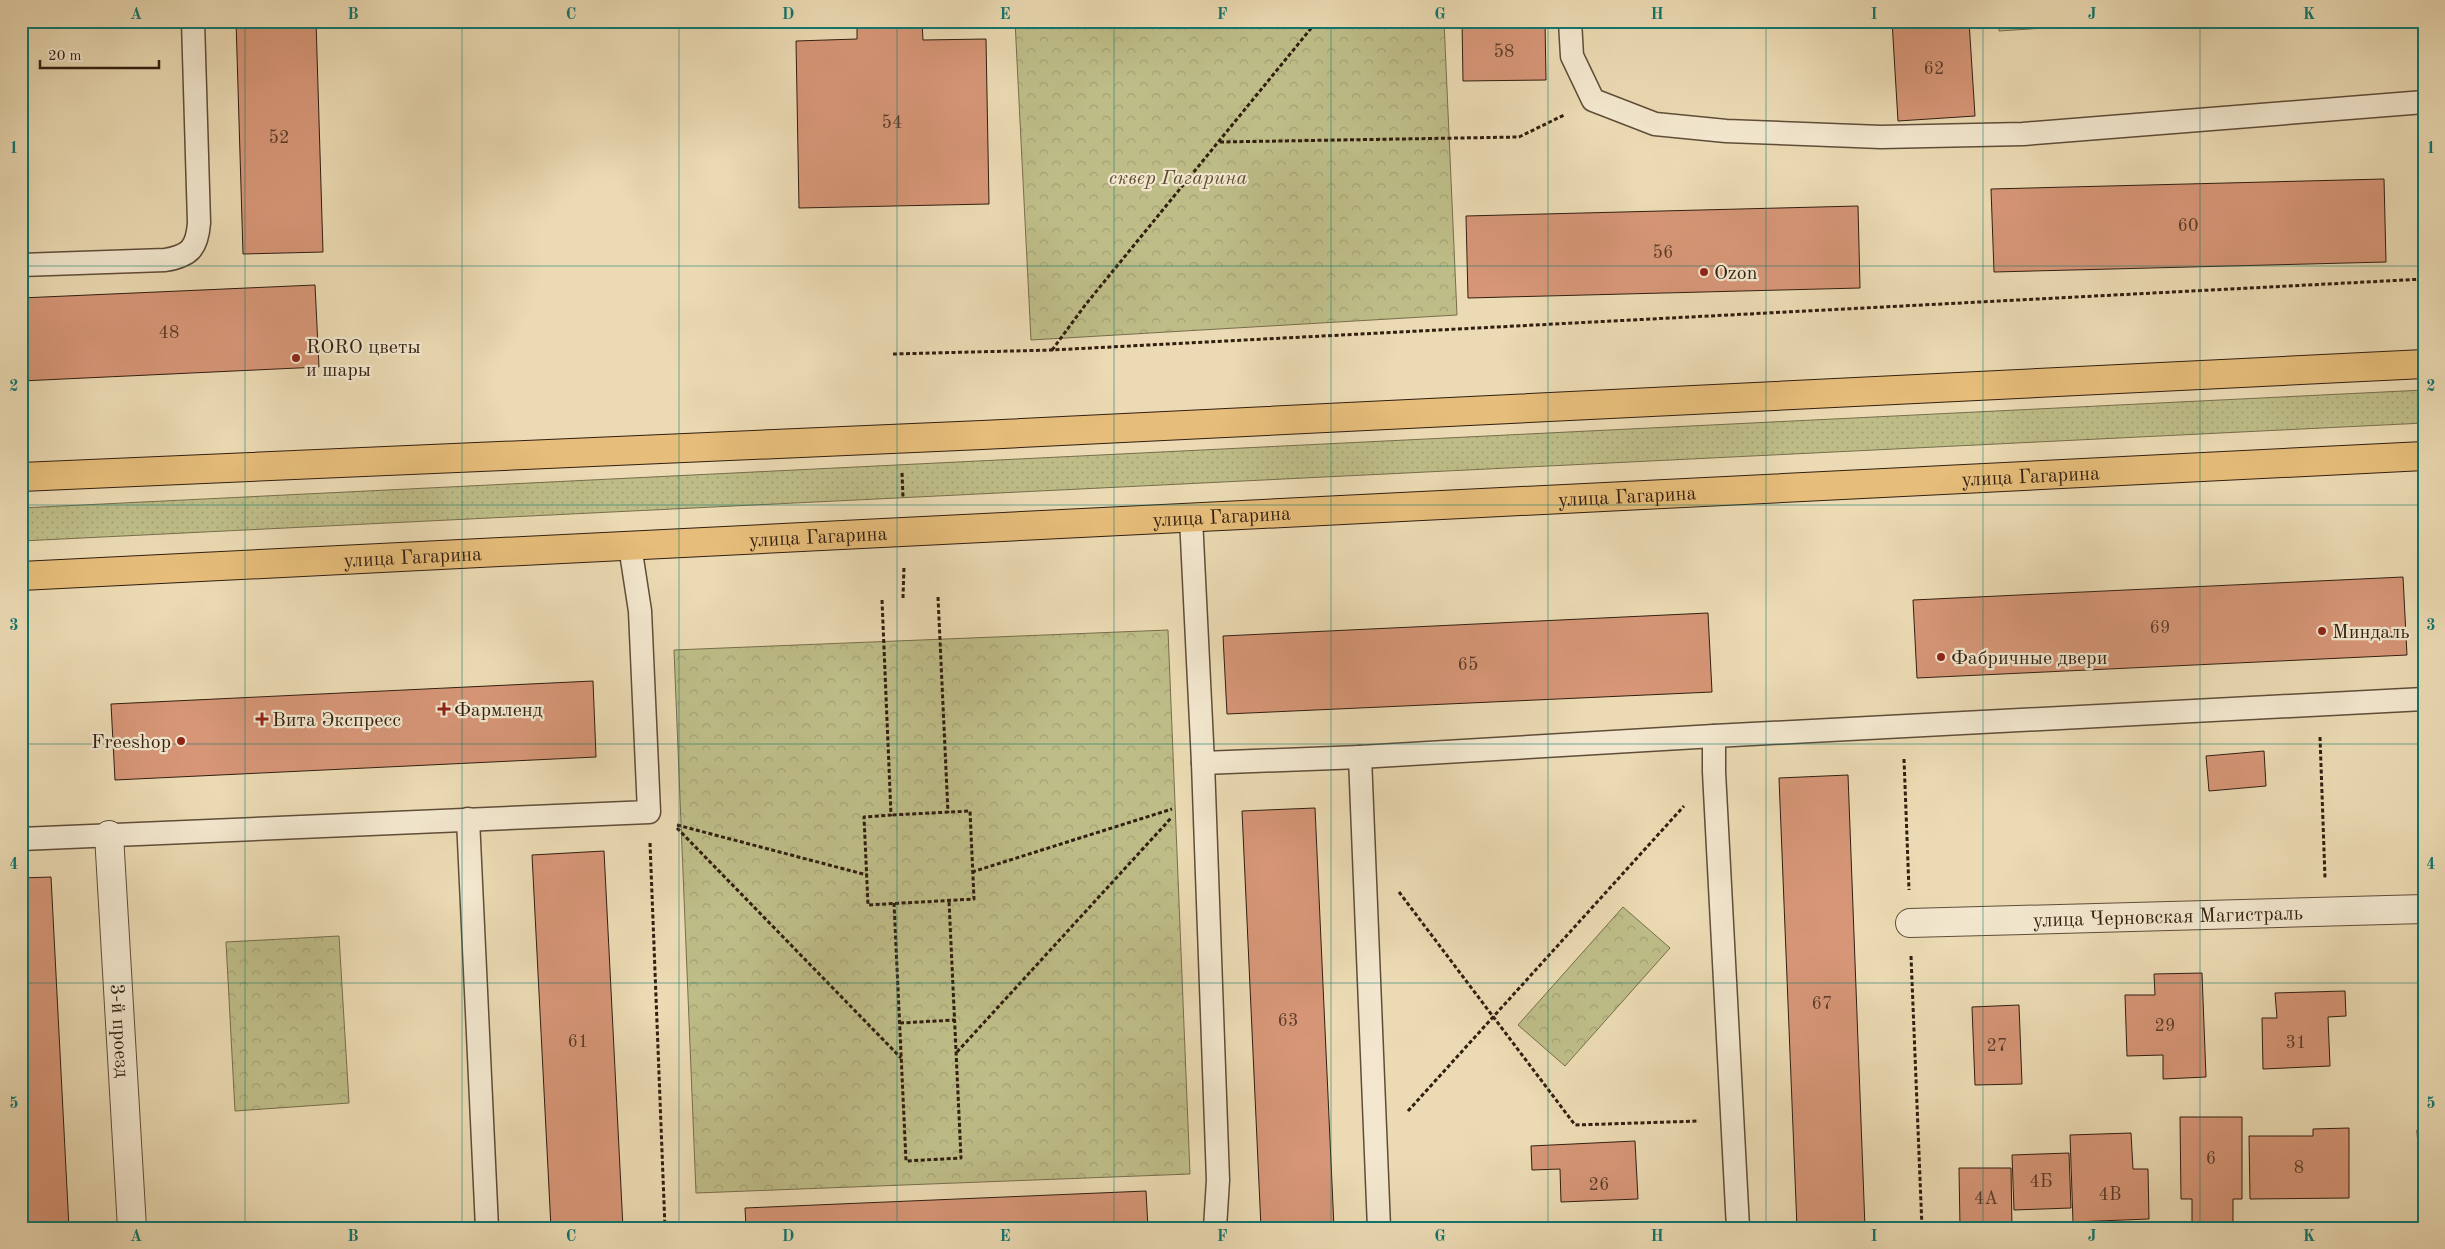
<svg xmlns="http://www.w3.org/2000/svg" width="2445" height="1249" font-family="'Old Standard TT',serif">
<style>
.grass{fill:url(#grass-dots);stroke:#786e4c}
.park{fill:url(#park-crowns);stroke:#786e4c}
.pitch{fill:#bebd88;stroke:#786e4c}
.building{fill:#d69677;stroke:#321e10}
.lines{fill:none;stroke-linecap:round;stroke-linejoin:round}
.service-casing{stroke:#604d39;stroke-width:25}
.minor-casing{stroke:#604d39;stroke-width:30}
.primary-casing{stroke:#321e10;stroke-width:30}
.path{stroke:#321e10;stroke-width:3;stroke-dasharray:4 2.5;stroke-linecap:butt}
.service{stroke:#f2e7ce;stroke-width:22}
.minor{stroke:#f2e7ce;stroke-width:28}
.primary{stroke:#e6bd7a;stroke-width:28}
.grid{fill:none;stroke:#0f766e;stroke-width:1;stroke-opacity:0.55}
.poi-dot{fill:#8f2418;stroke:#f2e7ce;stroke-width:2}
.labels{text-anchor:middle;stroke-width:4.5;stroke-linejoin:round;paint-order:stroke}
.number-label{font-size:18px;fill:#5b3c2a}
.park-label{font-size:20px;font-style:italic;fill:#5c4e34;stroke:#f2e7ce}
.poi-label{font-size:20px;fill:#321e10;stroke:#f2e7ce;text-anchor:start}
.street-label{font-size:20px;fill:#321e10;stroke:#f2e7ce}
.neatline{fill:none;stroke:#0f766e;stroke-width:2}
.grid-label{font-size:16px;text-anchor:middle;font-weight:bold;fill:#0f766e}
</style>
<defs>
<pattern id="grass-dots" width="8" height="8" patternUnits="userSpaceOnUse" patternTransform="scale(1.25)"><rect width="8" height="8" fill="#bebd88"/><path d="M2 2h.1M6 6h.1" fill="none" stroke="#a4a274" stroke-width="1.8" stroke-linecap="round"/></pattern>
<pattern id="park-crowns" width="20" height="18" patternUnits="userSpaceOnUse" patternTransform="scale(1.25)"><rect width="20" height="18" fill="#bebd88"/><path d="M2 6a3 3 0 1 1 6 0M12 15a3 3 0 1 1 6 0" fill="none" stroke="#a4a274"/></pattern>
</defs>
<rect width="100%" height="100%" fill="#ebdab3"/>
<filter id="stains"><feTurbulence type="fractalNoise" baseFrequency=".004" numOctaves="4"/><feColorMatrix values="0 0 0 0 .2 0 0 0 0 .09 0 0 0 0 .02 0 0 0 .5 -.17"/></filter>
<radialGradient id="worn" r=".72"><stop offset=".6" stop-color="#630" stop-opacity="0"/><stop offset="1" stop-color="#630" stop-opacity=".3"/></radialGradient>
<path class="grass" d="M2424,390v33l-2403,118v-33z"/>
<g class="park">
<path d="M1015,21h429l13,294 -426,25z"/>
<path d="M1168,630l22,544 -494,19 -22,-543z"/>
<path d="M1623,907l47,41 -105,118 -47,-41z"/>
<path d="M339,936l10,167 -114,8 -9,-169z"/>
</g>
<path class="pitch" d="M1999,21h152l-152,10z"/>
<g class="building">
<path d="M236,21h80l7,231 -80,2z"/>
<path d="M857,21h65l1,19 63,-1 3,165 -190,4 -3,-167 61,-2z"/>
<path d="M1462,21h83l1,59 -83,1z"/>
<path d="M1892,21h77l6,95 -77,5z"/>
<path d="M2384,179l2,83 -392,10 -3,-83z"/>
<path d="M1858,206l2,82 -392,10 -2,-82z"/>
<path d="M315,285l4,82 -298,14v-83z"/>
<path d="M2403,577l4,78 -490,23 -4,-78z"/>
<path d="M1708,613l4,79 -485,22 -4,-78z"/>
<path d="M593,681l3,76 -481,23 -4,-76z"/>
<path d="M2264,751l2,35 -57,5 -3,-35z"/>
<path d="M1848,775l17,453h-68l-18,-450z"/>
<path d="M1315,808l19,420h-73l-19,-417z"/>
<path d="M604,851l19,377h-72l-19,-373z"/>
<path d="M51,877l18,351h-48v-350z"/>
<path d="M2202,973l4,104 -43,2v-24l-36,1 -2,-61h30l-1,-21z"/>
<path d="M2345,991l1,25 -18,1 2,49 -67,3 -1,-51h15l-2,-25z"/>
<path d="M2019,1005l3,79 -47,1 -3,-78z"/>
<path d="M2180,1117h62v82h-9v29h-41v-29h-11z"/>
<path d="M2349,1128v70l-99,1 -1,-63h64v-7z"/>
<path d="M2424,1129v55h-4l-3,-54z"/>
<path d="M2131,1133l2,36h15l1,50 -76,3 -3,-87z"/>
<path d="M1635,1141l3,58 -77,3 -1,-33 -28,1 -1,-24z"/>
<path d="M2069,1153l2,55 -57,2 -2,-55z"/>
<path d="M1959,1168h52l1,60h-52z"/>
<path d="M1146,1191l2,37h-402l-1,-20z"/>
</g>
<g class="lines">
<g class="service-casing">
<g id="service">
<path d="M1570,21l2,35 21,44 62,24 71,7 155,6 142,-3 401,-32"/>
<path d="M21,265l144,-5c24,-4 32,-11 34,-37l-6,-202"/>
<path d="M1191,518l12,245 157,-6 354,-21 710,-37"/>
<path d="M1714,736v36l24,456"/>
<path d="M1360,757l19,471"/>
<path d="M1203,763l15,417 -3,48"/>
<path d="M468,819l19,409"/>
<path d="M21,839l628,-27 -9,-201 -10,-65"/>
</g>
</g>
<g class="minor-casing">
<g id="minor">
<path id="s1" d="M109,835l23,393"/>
<path id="s2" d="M1910,923l514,-14"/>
</g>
</g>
<g class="primary-casing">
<g id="primary">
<path d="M21,477l961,-42 1442,-71"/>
<path id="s3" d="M21,576l2403,-120"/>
</g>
</g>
<g class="path">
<path d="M1220,142l299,-5 45,-22"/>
<path d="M1052,350l34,-46 231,-283"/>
<path d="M893,354l159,-4 1372,-71"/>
<path d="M902,473l1,24"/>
<path d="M938,597l10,216"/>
<path d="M903,598l1,-32"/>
<path d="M882,600l9,215 -27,2 4,88 106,-6 -4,-88 -79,4"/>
<path d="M2320,737l5,141"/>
<path d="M1904,759l5,131"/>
<path d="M677,825l190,50"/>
<path d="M677,828l224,230"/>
<path d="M650,843l15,385"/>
<path d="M972,872l200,-63"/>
<path d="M1399,892l176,233 124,-4"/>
<path d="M894,903l12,258 55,-3 -12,-257"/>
<path d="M1911,956l11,272"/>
<path d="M900,1023l55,-3"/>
<path d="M957,1052l215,-235"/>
<path d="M1408,1111l276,-305"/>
</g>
<use href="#service" class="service"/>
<use href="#minor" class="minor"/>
<use href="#primary" class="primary"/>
</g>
<path class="grid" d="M245,21v1207M462,21v1207M679,21v1207M897,21v1207M1114,21v1207M1331,21v1207M1548,21v1207M1766,21v1207M1983,21v1207M2200,21v1207M21,266h2403M21,505h2403M21,744h2403M21,983h2403"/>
<g class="poi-dot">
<circle cx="1704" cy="272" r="5"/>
<circle cx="296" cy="358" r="5"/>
<circle cx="2322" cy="631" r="5"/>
<circle cx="1941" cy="657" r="5"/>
<path d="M441.5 701.5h5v5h5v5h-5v5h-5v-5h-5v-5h5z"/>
<path d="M259.5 711.5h5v5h5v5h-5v5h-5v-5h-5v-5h5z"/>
<circle cx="181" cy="741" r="5"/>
</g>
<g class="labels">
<g class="number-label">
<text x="1504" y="57">58</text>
<text x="1934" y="74">62</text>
<text x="892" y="128">54</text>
<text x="279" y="143">52</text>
<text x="2188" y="231">60</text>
<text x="1663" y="258">56</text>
<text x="169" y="338">48</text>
<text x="2160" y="633">69</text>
<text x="1468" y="670">65</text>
<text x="1822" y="1009">67</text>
<text x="1288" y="1026">63</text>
<text x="2165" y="1031">29</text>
<text x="578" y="1047">61</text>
<text x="2296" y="1048">31</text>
<text x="1997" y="1051">27</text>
<text x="2211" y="1164">6</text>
<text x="2299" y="1173">8</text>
<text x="2041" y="1187">4Б</text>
<text x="1599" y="1190">26</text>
<text x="2110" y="1200">4В</text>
<text x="1986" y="1204">4А</text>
</g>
<g class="park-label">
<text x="1178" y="184">сквер Гагарина</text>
</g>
<g class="poi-label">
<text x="1714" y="279">Ozon</text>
<text x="306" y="353">RORO цветы<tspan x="306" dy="23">и шары</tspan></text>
<text x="2332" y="638">Миндаль</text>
<text x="1951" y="664">Фабричные двери</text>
<text x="454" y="716">Фармленд</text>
<text x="272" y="726">Вита Экспресс</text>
<text x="171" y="748" text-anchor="end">Freeshop</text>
</g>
<g class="street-label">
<text dy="7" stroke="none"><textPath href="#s3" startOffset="2012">улица Гагарина</textPath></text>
<text dy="7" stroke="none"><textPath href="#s3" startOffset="1608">улица Гагарина</textPath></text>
<text dy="7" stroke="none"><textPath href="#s3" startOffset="1202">улица Гагарина</textPath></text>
<text dy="7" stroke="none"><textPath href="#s3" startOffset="798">улица Гагарина</textPath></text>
<text dy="7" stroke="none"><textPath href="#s3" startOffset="392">улица Гагарина</textPath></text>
<text dy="7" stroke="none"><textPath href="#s2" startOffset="258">улица Черновская Магистраль</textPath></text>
<text dy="7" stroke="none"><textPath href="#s1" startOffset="196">3-й проезд</textPath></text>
</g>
</g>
<rect width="2445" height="1249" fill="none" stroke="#ebdab3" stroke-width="55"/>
<path d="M40 60v8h119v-8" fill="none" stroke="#321e10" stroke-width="2.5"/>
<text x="48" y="60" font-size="15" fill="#321e10" stroke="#f2e7ce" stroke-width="4" paint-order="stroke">20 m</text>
<rect x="28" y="28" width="2390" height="1194" class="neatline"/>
<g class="grid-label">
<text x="136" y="19">A</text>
<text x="353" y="19">B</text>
<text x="571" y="19">C</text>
<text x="788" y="19">D</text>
<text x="1005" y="19">E</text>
<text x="1222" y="19">F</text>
<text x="1440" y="19">G</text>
<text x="1657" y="19">H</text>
<text x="1874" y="19">I</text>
<text x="2092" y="19">J</text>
<text x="2309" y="19">K</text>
<text x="14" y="153">1</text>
<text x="2431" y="153">1</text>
<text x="14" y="391">2</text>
<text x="2431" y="391">2</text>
<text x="14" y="630">3</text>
<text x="2431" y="630">3</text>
<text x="14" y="869">4</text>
<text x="2431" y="869">4</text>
<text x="14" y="1108">5</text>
<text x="2431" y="1108">5</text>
<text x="136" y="1241">A</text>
<text x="353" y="1241">B</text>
<text x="571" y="1241">C</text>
<text x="788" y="1241">D</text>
<text x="1005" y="1241">E</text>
<text x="1222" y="1241">F</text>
<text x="1440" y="1241">G</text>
<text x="1657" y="1241">H</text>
<text x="1874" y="1241">I</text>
<text x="2092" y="1241">J</text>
<text x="2309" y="1241">K</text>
</g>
<rect width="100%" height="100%" filter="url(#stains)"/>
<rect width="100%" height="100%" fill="url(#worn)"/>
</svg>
